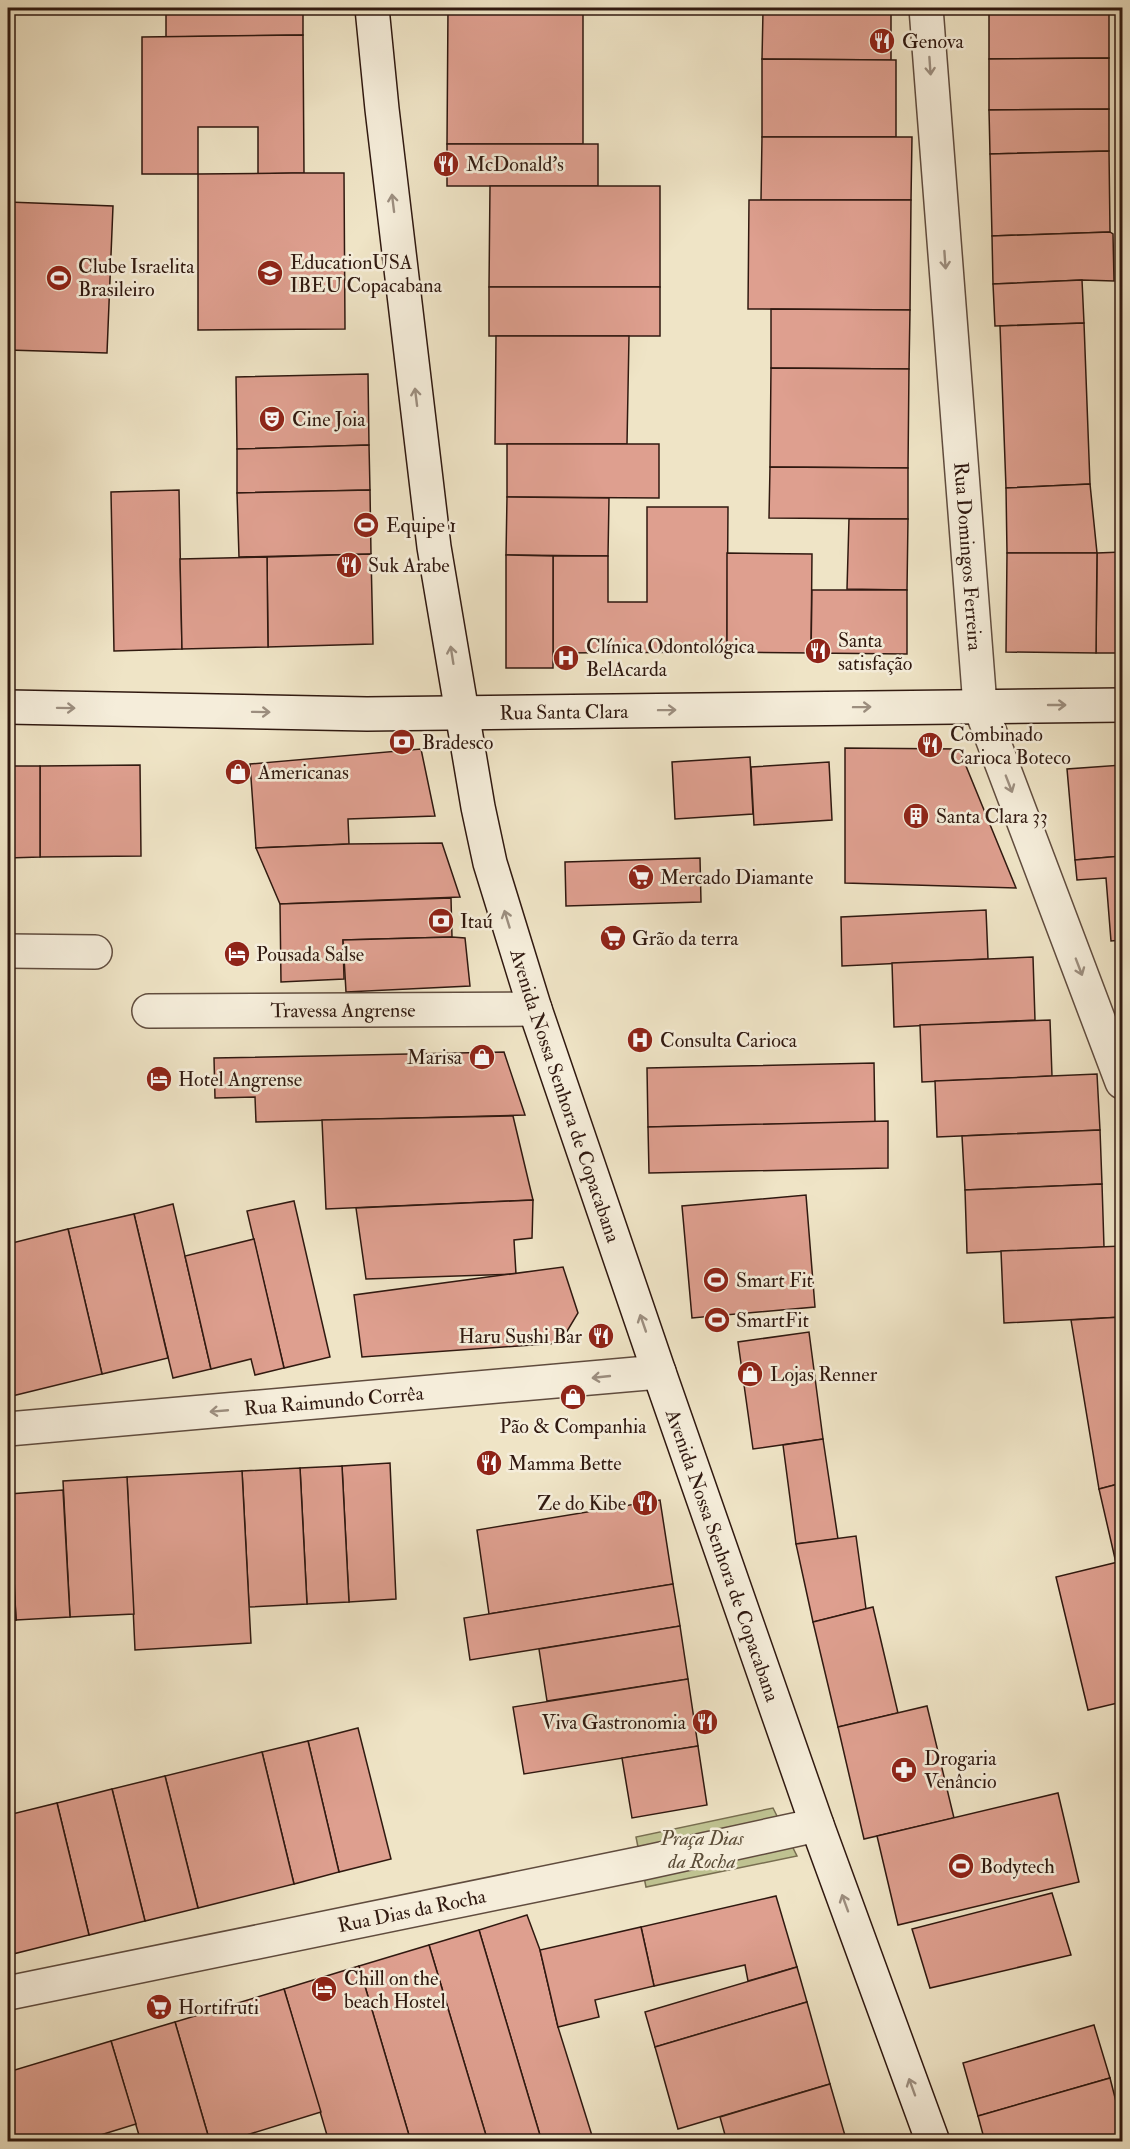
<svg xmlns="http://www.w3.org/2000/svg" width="1130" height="2149" font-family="'IM FELL Double Pica',serif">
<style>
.green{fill:#bfc291;stroke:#786e50;stroke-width:1.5}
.building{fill:#de9f8f;stroke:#301910;stroke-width:1.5}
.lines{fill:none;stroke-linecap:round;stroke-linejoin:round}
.street-casing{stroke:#604c3e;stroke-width:36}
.secondary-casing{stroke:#301910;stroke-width:36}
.street{stroke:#f5edda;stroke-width:33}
.secondary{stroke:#f5edda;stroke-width:33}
.oneway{stroke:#9c8e7f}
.labels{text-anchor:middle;stroke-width:5;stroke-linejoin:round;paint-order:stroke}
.poi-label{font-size:20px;fill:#301910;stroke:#f5edda;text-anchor:start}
.street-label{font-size:20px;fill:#301910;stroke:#f5edda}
.park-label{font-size:20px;font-style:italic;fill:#5b4c37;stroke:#f5edda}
</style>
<rect width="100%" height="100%" fill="#efe4c6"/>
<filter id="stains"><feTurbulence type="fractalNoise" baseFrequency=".00333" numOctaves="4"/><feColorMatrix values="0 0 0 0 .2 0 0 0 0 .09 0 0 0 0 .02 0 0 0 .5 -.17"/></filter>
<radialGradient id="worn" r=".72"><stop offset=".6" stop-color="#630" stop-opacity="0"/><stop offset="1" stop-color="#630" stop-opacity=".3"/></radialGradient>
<path class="green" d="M773,1808l24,48 -151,31 -10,-50z"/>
<g class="building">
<path d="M166,8h137v27l-137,2z"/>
<path d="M448,8h135v136h-136z"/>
<path d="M705,8h173v4l-173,-1z"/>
<path d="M989,8h120v50l-120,1z"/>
<path d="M763,11l128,1v48l-129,-1z"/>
<path d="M303,35l1,138 -46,1v-47h-60v47h-56v-137z"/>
<path d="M1109,58v51l-120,1v-51z"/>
<path d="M762,59l134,1v77h-134z"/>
<path d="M1109,109v42l-119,3 -1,-44z"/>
<path d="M762,137h150l-1,63h-150z"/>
<rect x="447" y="144" width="151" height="42"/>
<path d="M1109,151l1,81 -118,4 -2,-82z"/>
<path d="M292,173h52l1,156 -147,1v-156z"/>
<path d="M490,186h170v101h-171z"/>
<path d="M749,200h162l-1,110 -162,-1z"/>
<path d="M8,202l105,4 -6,147 -99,-3z"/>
<path d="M1110,232l3,2 1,47 -32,-1 -89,4 -1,-48z"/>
<path d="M1082,280l2,43 -89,3 -2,-42z"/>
<rect x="489" y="287" width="171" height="49"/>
<path d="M771,309l139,1 -1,59 -138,-1z"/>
<path d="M1084,323l6,161 -84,4 -6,-162z"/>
<path d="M496,336h133l-2,108h-132z"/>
<path d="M771,368l138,1 -1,99 -138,-1z"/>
<path d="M368,374l1,71 -132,4 -1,-72z"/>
<path d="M507,444h152v54l-152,-1z"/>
<path d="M369,445l1,45 -133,3v-44z"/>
<path d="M770,467l138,1v51l-139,-1z"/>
<path d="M1090,484l7,69h-90l-1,-65z"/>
<path d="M179,490l3,159 -68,2 -3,-159z"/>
<path d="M370,490l1,64 -132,3 -2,-64z"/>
<path d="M507,497l102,1 -1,58 -102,-1z"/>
<path d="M647,507h81l-1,145 -174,1v-97h55v46h39z"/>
<path d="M849,519h59l-1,71 -60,-1z"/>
<path d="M1122,552v101h-26l1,-100z"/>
<path d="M727,553l85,1 -1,99 -84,-1z"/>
<path d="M1007,553h90l-1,100 -90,-1z"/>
<path d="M371,554l2,90 -105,3 -1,-90z"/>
<path d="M506,555l47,1v112h-47z"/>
<path d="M267,557l1,90 -86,2 -2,-90z"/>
<path d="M812,590h95v64l-96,-1z"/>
<path d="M845,748l114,1 57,139 -171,-5z"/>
<path d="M421,749l14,67 -87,3 1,25 -93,4 -6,-84z"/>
<path d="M750,757l3,57 -78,5 -3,-57z"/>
<path d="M829,762l3,58 -78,5 -3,-58z"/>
<path d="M140,765l1,91 -101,1v-91z"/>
<path d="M1122,765v91l-47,4 -8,-91z"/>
<path d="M8,766h32v91l-32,1z"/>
<path d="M442,843l18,54 -180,7 -24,-56 93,-4z"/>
<path d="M1122,856v84l-11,1 -5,-63 -29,2 -2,-20z"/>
<path d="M700,858l1,44 -135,4 -1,-44z"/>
<path d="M451,898l1,39 -109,3 1,39 -63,3 -1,-78z"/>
<path d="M986,910l2,49 -146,7 -1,-49z"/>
<path d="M452,937l13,1 5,48 -124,6 -3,-52z"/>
<path d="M1033,957l2,63 -141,7 -2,-64z"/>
<path d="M1050,1020l2,56 -130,6 -2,-57z"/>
<path d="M504,1052l21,63 -269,7 -1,-25 -40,1 -1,-40z"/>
<path d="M874,1063l1,59 -227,5 -1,-59z"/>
<path d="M1097,1074l3,56 -163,7 -2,-56z"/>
<path d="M513,1116l20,84 -207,9 -4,-89z"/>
<path d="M888,1121v47l-239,5 -1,-46z"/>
<path d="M1100,1130l2,54 -137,6 -3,-54z"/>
<path d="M1102,1184l2,63 -137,6 -2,-63z"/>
<path d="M806,1195l9,112 -123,11 -10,-112z"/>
<path d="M533,1200l-1,38 -18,2 2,34 -150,5 -10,-71z"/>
<path d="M294,1201l36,156 -46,11 -37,-157z"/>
<path d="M173,1204l38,165 -38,9 -39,-164z"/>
<path d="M134,1214l34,144 -66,16 -34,-145z"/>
<path d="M68,1229l34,145 -94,23v-153z"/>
<path d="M254,1239l30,129 -29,7 -4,-16 -40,10 -26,-113z"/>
<path d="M1122,1246v71l-118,6 -3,-72z"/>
<path d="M563,1267l15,46 -18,30 -198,14 -8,-62z"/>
<path d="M1122,1317v166l-23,6 -28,-169z"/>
<path d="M809,1332l14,107 -70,10 -15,-107z"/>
<path d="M823,1439l15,100 -42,5 -13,-99z"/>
<path d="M390,1463l6,136 -47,3 -7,-136z"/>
<path d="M342,1466l7,136 -42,2 -7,-136z"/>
<path d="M300,1468l7,136 -58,3 -7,-136z"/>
<path d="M242,1471l9,172 -116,7 -8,-173z"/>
<path d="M127,1477l7,137 -64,3 -7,-136z"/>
<path d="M1122,1483v78l-6,2 -17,-74z"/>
<path d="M63,1490l7,127 -54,3 -7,-126z"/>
<path d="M8,1493h2l6,127 -8,1z"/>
<path d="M660,1500l13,84 -184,30 -12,-84z"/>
<path d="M856,1536l10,73 -53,13 -17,-78z"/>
<path d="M1122,1561v141l-34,8 -32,-133z"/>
<path d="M673,1584l7,42 -210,34 -6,-42z"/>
<path d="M873,1607l25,106 -60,14 -25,-105z"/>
<path d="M680,1626l8,53 -141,22 -8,-52z"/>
<path d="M688,1679l10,67 -174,28 -11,-67z"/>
<path d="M927,1706l27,112 -90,21 -26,-112z"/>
<path d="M358,1728l33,131 -52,13 -31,-131z"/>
<path d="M308,1741l31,131 -45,12 -32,-132z"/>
<path d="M698,1746l9,59 -75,13 -10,-60z"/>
<path d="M262,1752l32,132 -96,24 -33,-132z"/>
<path d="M165,1776l33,132 -53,13 -33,-132z"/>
<path d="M112,1789l33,132 -56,14 -32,-132z"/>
<path d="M1058,1793l21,89 -181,43 -21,-89z"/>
<path d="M57,1803l32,132 -76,19 -5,-24v-115z"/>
<path d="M1052,1893l19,62 -141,33 -18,-59z"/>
<path d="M776,1896l21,71 -49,14 -3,-16 -91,21 -13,-59z"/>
<path d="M527,1915l13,35 18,77 36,115h-52l-63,-212z"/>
<path d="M641,1927l13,59 -59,14 4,17 -41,10 -18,-77z"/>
<path d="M8,1930l5,24 -5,1z"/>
<path d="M479,1930l63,212h-54l-59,-197z"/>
<path d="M429,1945l59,197h-77l-52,-176z"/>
<path d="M359,1966l52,176h-82l-45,-153z"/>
<path d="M797,1967l10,35 -152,45 -10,-35z"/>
<path d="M284,1989l37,123 -97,30h-14l-35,-120z"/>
<path d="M807,2002l23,82 -152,45 -23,-82z"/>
<path d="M175,2022l35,120h-69l-30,-101z"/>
<path d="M1094,2025l16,53 -132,38 -15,-53z"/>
<path d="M111,2041l25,83 -58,18h-70v-70z"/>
<path d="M1110,2078l12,47v15l-137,2 -7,-26z"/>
<path d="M830,2084l16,55 -9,3h-110l-7,-25z"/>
</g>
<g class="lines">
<g class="street-casing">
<g id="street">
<path id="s1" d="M926,8l54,698 142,376"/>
<path d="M8,951l87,1"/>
<path id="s2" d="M149,1011l386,-2"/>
<path id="s3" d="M8,1429l651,-57"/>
<path id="s4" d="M8,1993l635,-130 174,-38"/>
</g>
</g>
<g class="secondary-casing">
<g id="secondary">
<path id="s5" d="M372,8l10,101 52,438 44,260 12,56 45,146 124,363 158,453 116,317"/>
<path id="s6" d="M8,707l359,7 755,-9"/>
</g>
</g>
<use href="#street" class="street"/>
<use href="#secondary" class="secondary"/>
</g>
<defs><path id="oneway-shaft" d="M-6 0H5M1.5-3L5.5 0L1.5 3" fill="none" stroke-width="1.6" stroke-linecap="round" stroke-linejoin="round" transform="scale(1.5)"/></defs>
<g class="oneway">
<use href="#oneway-shaft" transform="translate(930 66) rotate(86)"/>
<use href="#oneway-shaft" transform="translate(393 203) rotate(-97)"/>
<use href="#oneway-shaft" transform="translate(945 260) rotate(86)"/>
<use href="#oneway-shaft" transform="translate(416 397) rotate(-97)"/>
<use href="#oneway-shaft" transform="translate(452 655) rotate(-99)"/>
<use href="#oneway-shaft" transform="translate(1057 705)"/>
<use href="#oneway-shaft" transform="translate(862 707) rotate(-1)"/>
<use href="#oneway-shaft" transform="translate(66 708) rotate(1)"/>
<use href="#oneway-shaft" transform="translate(667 710) rotate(-1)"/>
<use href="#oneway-shaft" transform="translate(261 712) rotate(1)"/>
<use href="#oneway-shaft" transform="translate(1009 784) rotate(69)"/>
<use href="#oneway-shaft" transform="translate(507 919) rotate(-107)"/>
<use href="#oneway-shaft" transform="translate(1079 967) rotate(69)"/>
<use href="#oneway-shaft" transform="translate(643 1323) rotate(-109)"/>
<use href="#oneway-shaft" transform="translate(601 1377) rotate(174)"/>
<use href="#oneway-shaft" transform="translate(219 1411) rotate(175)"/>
<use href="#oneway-shaft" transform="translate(845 1903) rotate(-110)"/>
<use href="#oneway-shaft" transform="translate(912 2087) rotate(-110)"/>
</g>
<defs>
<g id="restaurant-disc" transform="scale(1.35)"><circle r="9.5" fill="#8f2418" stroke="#f5edda"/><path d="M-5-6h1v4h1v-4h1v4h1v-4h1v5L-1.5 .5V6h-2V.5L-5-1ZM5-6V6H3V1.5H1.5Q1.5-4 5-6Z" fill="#fff"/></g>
<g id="school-disc" transform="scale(1.35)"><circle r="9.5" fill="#8f2418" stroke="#f5edda"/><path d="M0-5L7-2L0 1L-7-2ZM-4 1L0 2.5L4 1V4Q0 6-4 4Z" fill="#fff"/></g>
<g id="stadium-disc" transform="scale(1.35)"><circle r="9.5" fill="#8f2418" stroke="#f5edda"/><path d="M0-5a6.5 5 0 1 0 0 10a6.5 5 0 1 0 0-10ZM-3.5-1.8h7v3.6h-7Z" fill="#fff"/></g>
<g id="theatre-disc" transform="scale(1.35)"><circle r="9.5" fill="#8f2418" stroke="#f5edda"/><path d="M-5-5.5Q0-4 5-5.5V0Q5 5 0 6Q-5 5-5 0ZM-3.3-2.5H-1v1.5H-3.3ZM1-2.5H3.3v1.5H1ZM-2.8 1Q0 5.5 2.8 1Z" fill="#fff"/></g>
<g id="hospital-disc" transform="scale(1.35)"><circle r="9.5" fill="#8f2418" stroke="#f5edda"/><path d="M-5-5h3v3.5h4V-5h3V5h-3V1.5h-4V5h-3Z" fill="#fff"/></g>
<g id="bank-disc" transform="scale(1.35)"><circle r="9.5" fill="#8f2418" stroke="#f5edda"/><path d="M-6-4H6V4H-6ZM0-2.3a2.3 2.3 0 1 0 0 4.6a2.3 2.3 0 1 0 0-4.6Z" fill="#fff"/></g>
<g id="shop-disc" transform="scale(1.35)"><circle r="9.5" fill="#8f2418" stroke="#f5edda"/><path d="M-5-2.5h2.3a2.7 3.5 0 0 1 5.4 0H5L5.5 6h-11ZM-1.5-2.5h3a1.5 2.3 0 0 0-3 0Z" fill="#fff"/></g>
<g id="building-disc" transform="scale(1.35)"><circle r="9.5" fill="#8f2418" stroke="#f5edda"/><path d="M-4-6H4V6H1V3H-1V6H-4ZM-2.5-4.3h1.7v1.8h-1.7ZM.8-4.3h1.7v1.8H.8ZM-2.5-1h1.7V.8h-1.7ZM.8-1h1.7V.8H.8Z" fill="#fff"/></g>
<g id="supermarket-disc" transform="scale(1.35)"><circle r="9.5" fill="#8f2418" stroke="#f5edda"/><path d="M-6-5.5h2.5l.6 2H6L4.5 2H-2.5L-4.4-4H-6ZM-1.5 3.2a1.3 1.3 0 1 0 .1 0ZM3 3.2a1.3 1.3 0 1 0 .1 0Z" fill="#fff"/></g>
<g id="hotel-disc" transform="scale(1.35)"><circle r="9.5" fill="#8f2418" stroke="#f5edda"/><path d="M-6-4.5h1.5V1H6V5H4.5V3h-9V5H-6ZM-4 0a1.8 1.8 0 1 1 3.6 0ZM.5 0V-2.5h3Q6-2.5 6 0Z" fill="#fff"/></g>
<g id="pharmacy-disc" transform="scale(1.35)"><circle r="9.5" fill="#8f2418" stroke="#f5edda"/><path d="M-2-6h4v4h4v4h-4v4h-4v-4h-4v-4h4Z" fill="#fff"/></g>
</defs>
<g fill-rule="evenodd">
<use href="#restaurant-disc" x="882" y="41"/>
<use href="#restaurant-disc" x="446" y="164"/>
<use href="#school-disc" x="270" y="273"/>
<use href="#stadium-disc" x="59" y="278"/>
<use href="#theatre-disc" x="272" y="419"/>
<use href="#stadium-disc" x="366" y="525"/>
<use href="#restaurant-disc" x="349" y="565"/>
<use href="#restaurant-disc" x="818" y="651"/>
<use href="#hospital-disc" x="566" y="658"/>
<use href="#bank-disc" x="402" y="742"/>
<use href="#restaurant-disc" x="930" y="745"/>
<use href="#shop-disc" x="238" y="772"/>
<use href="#building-disc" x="916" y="816"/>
<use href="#supermarket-disc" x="641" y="877"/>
<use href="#bank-disc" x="441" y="921"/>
<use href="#supermarket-disc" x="613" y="938"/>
<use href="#hotel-disc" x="237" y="954"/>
<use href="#hospital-disc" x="640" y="1040"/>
<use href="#shop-disc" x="482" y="1057"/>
<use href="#hotel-disc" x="159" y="1079"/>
<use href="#stadium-disc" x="716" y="1280"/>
<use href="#stadium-disc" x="717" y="1320"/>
<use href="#restaurant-disc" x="601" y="1336"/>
<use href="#shop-disc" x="750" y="1374"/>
<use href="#shop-disc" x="573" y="1397"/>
<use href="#restaurant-disc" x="489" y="1463"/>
<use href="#restaurant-disc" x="645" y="1503"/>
<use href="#restaurant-disc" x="705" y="1722"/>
<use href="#pharmacy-disc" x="904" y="1770"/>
<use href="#stadium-disc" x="961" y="1866"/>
<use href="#hotel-disc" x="324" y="1989"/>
<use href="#supermarket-disc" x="159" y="2007"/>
</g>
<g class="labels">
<g class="poi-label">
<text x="902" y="48">Genova</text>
<text x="466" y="171">McDonald's</text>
<text x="290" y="269">EducationUSA<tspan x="290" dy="23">IBEU Copacabana</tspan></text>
<text x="78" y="273">Clube Israelita<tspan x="78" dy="23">Brasileiro</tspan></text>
<text x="292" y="426">Cine Joia</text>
<text x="386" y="532">Equipe 1</text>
<text x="368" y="572">Suk Arabe</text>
<text x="838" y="647">Santa<tspan x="838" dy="23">satisfação</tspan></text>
<text x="586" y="653">Clínica Odontológica<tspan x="586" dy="23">BelAcarda</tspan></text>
<text x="950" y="741">Combinado<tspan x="950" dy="23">Carioca Boteco</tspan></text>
<text x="422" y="749">Bradesco</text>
<text x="258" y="779">Americanas</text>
<text x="936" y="823">Santa Clara 33</text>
<text x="660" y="884">Mercado Diamante</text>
<text x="460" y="928">Itaú</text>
<text x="632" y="945">Grão da terra</text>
<text x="256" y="961">Pousada Salse</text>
<text x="660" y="1047">Consulta Carioca</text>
<text x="462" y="1064" text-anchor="end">Marisa</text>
<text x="178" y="1086">Hotel Angrense</text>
<text x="736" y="1287">Smart Fit</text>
<text x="736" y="1327">SmartFit</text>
<text x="582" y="1343" text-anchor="end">Haru Sushi Bar</text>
<text x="770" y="1381">Lojas Renner</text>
<text x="573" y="1433" text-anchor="middle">Pão &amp; Companhia</text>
<text x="508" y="1470">Mamma Bette</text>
<text x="626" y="1510" text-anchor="end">Ze do Kibe</text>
<text x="686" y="1729" text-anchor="end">Viva Gastronomia</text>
<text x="924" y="1765">Drogaria<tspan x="924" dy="23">Venâncio</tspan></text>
<text x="980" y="1873">Bodytech</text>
<text x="344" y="1985">Chill on the<tspan x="344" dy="23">beach Hostel</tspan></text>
<text x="178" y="2014">Hortifruti</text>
</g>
<g class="street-label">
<text dy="7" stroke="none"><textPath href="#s1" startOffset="550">Rua Domingos Ferreira</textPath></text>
<text dy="7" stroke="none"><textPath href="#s6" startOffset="556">Rua Santa Clara</textPath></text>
<text dy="7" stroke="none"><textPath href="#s2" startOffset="194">Travessa Angrense</textPath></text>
<text dy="7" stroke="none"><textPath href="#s5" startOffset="1108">Avenida Nossa Senhora de Copacabana</textPath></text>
<text dy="7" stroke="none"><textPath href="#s3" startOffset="327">Rua Raimundo Corrêa</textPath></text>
<text dy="7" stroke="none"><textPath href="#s5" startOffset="1594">Avenida Nossa Senhora de Copacabana</textPath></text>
<text dy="7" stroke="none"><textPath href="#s4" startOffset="412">Rua Dias da Rocha</textPath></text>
</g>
<g class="park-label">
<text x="702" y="1845">Praça Dias<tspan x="702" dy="23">da Rocha</tspan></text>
</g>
</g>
<rect width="1130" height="2149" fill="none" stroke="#efe4c6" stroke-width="30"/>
<rect x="9" y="9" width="1112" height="2131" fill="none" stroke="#301910" stroke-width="3"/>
<rect x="15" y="15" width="1100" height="2119" fill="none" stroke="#301910" stroke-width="1.5"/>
<rect width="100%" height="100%" filter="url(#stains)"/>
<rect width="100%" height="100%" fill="url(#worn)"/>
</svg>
